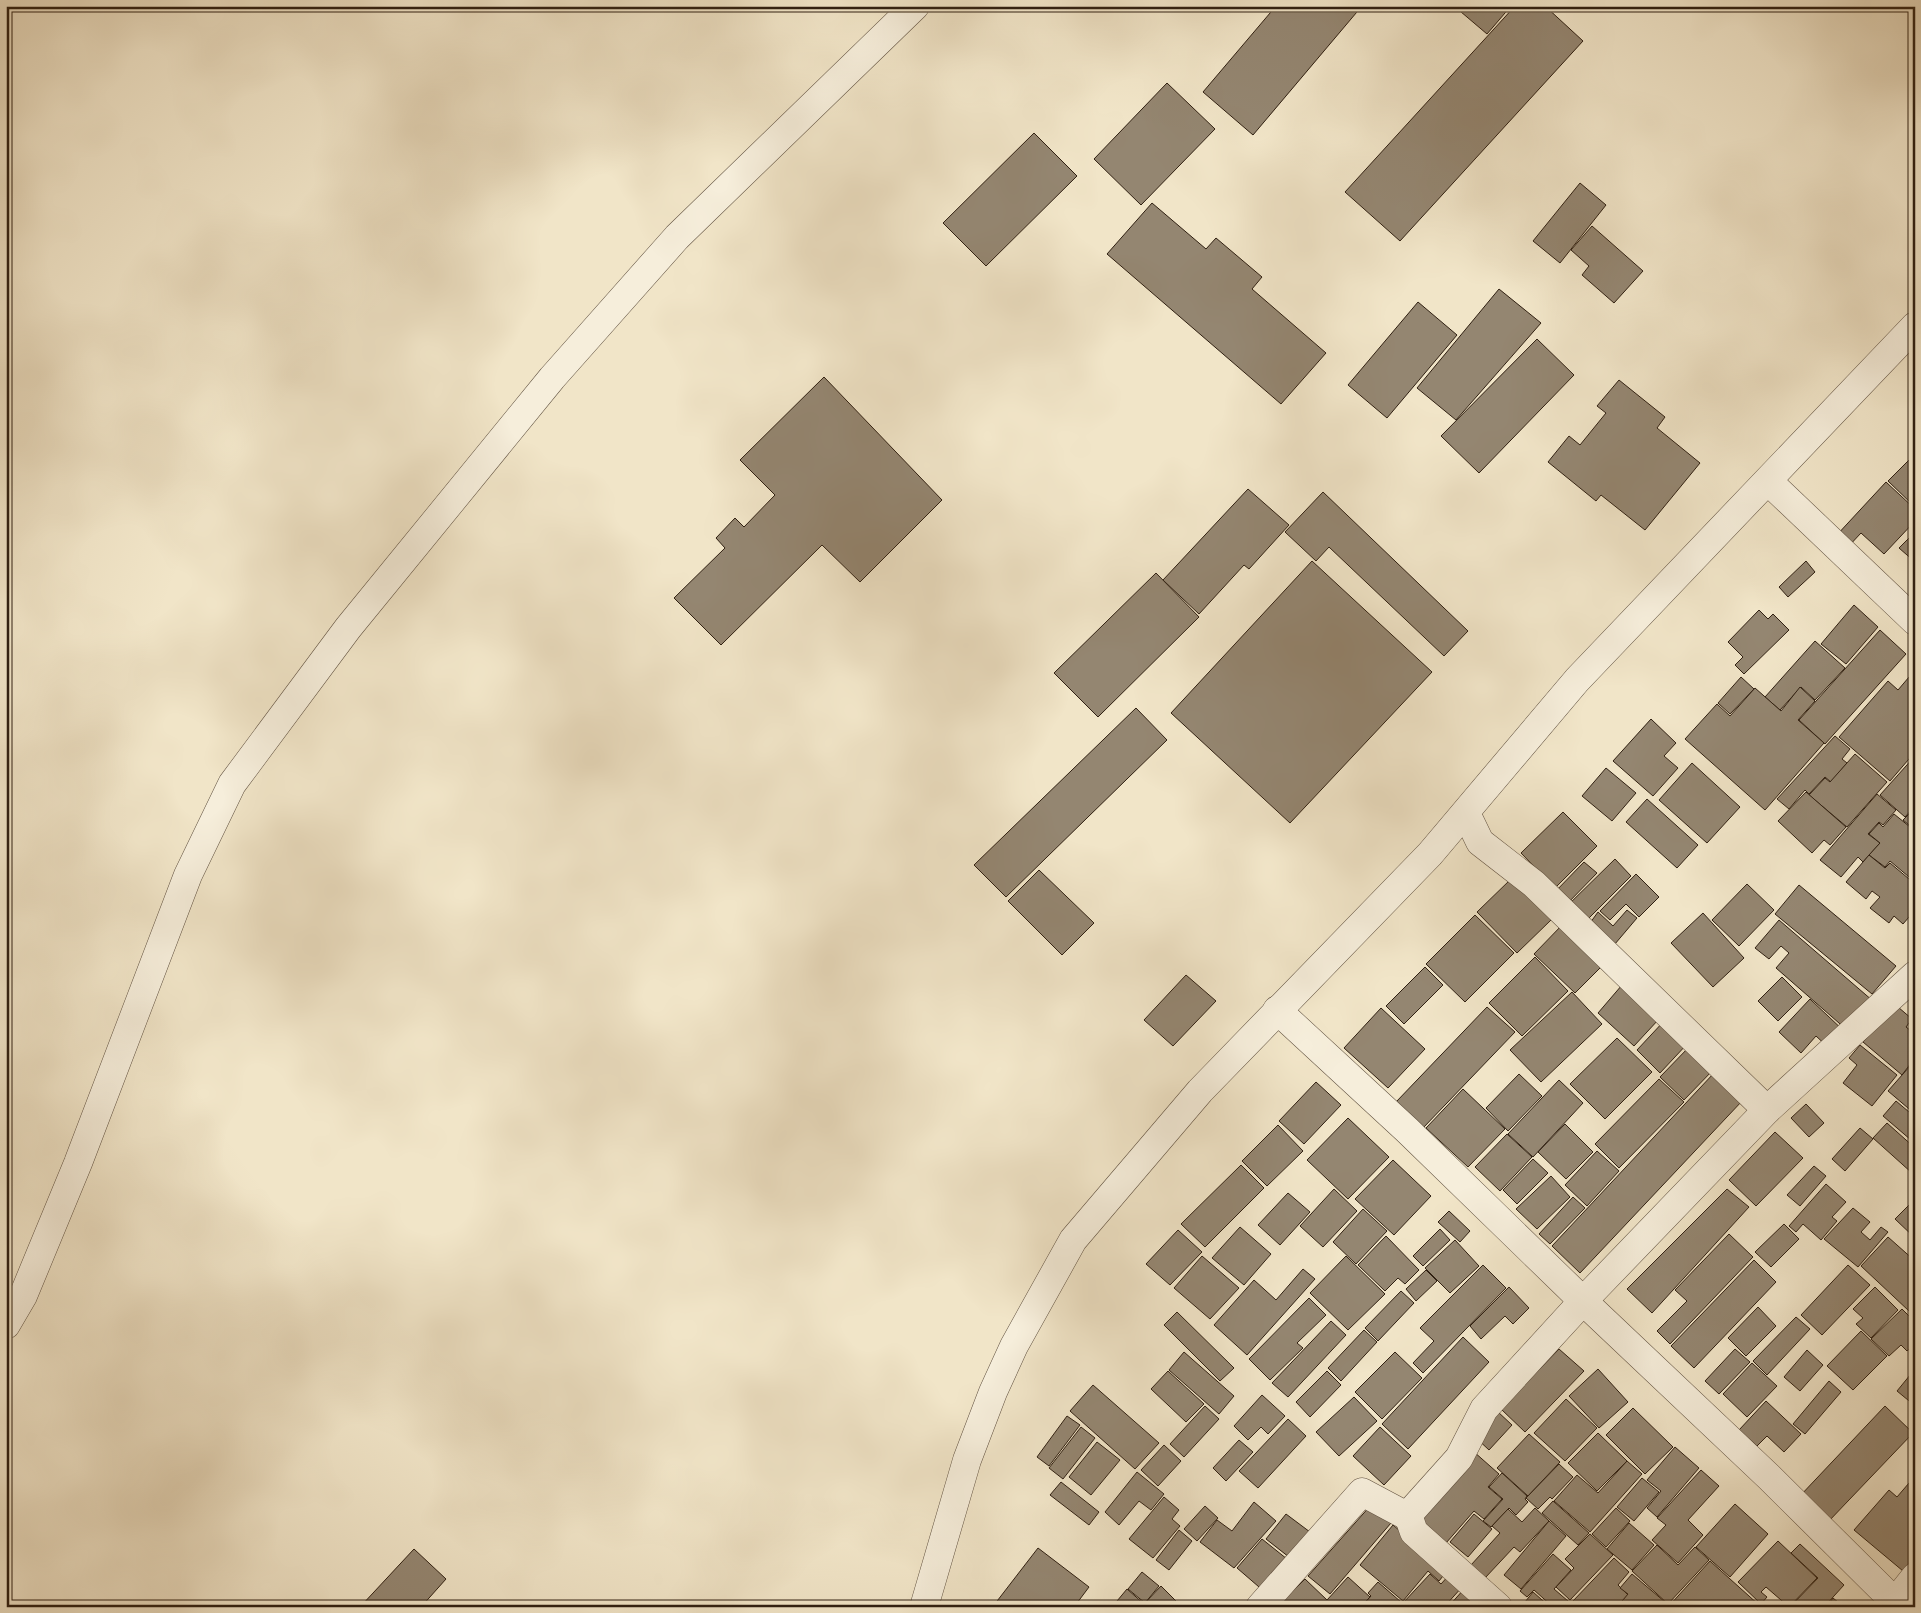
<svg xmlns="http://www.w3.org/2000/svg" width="1921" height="1613" font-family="'IM FELL Great Primer',serif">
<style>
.building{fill:#948671;stroke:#302012}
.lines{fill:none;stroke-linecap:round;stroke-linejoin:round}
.street-casing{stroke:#605140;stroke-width:29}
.street{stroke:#f6eedb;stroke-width:28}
</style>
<rect width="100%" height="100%" fill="#f1e5c8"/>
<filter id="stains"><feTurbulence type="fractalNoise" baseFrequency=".004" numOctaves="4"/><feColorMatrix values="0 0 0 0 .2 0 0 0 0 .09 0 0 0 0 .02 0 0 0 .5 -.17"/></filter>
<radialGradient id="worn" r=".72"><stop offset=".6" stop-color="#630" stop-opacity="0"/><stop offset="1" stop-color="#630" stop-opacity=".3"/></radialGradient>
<g class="building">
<path d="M1276,6h86l-109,129 -50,-43z"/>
<path d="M1454,6h57l-24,28z"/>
<path d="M1515,6h30l38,35 -183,200 -55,-49z"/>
<path d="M1167,83l48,46 -74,76 -47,-46z"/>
<path d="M1034,133l43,43 -91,90 -43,-43z"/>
<path d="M1580,183l26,22 -46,58 -27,-22z"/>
<path d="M1152,203l54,46 10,-11 46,39 -10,12 74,64 -45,51 -174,-150z"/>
<path d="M1592,226l51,45 -29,32 -32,-28 7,-9 -18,-16z"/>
<path d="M1499,289l42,34 -85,97 -39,-32z"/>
<path d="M1418,302l39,33 -70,83 -39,-33z"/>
<path d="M1537,339l37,36 -95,98 -38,-37z"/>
<path d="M824,377l118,123 -82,82 -38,-37 -101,100 -47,-47 51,-50 -9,-10 19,-20 9,9 31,-32 -35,-35z"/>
<path d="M1619,380l46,37 -8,11 43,35 -55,67 -44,-35 -5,6 -48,-39 21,-26 11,9 26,-32 -9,-7z"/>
<path d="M1915,454v53l-27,-26z"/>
<path d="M1886,482l29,27v12l-31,33 -23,-21 -14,15 -12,-11z"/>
<path d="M1248,489l41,36 -40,44 -5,-4 -45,49 -36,-34z"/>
<path d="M1323,492l145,139 -24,25 -115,-109 -13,14 -31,-29z"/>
<path d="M1915,532v30l-16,-14z"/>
<path d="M1312,561l120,111 -142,151 -119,-110z"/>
<path d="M1806,561l9,11 -27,25 -9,-10z"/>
<path d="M1156,573l43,44 -101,100 -44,-44z"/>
<path d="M1854,605l24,22 -32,37 -25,-20z"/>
<path d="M1759,610l9,9 5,-5 16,16 -45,44 -9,-9 8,-8 -15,-15z"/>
<path d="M1880,630l26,24 -81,90 -26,-24z"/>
<path d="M1815,641l30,27 -30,32 -14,-13 -21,23 -15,-13z"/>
<path d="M1915,670v82l-25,29 -51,-44 49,-56 10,9z"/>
<path d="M1741,677l13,12 -24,25 -12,-11z"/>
<path d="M1800,687l15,14 -17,19 26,23 -59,67 -80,-71 32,-35 13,12 25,-28 26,23z"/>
<path d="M1136,708l31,32 -161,157 -32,-32z"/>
<path d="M1651,719l25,24 -12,13 14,12 -25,28 -40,-35z"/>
<path d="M1835,736l15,13 -8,10 5,4 -16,19 -6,-5 -16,17 -4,-4 -16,19 -12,-10z"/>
<path d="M1855,754l32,28 -40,45 -38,-32 16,-17 5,4z"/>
<path d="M1915,756v50l-10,11 -25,-22z"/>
<path d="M1692,763l48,44 -33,36 -48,-43z"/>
<path d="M1606,768l30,25 -24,28 -30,-25z"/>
<path d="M1806,792l40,35 -16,18 -6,-5 -12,13 -34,-32z"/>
<path d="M1877,794l19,16 -13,15 -4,-3 -11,12 12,9 -17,19 -5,-5 -17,20 -21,-17z"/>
<path d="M1647,799l51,46 -21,23 -51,-46z"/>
<path d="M1915,808v22l-12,-10z"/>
<path d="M1563,812l34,34 -42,42 -34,-35z"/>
<path d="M1894,814l21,17v51l-25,-21 -5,6 -16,-12 11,-12 -11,-9 10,-11 4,4z"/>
<path d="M1869,855l16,13 5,-5 25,21v26l-12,14 -9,-8 -5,7 -19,-15 10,-11 -8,-6 -6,8 -20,-17z"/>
<path d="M1615,859l16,17 -50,50 -17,-17z"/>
<path d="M1584,862l13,11 -32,33 -12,-12z"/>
<path d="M1039,870l55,53 -32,32 -54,-54z"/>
<path d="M1636,874l23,23 -20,20 -13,-13 -16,16 -10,-9z"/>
<path d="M1511,879l40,41 -34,33 -40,-41z"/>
<path d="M1747,884l27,26 -35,36 -27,-26z"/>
<path d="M1799,885l97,81 -24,28 -97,-80z"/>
<path d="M1627,910l10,8 -28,33 -24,-21 13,-18 15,14z"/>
<path d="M1703,913l41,45 -31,29 -42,-44z"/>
<path d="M1475,915l39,38 -49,49 -39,-38z"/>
<path d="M1779,920l94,81 -26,29 -71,-62 13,-15 -8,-7 -12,13 -14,-11z"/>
<path d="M1564,923l42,39 -31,31 -41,-39z"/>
<path d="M1535,957l33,34 -46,45 -33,-33z"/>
<path d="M1425,967l18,18 -39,39 -18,-18z"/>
<path d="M1186,975l30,26 -43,45 -29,-26z"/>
<path d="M1782,977l20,20 -24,24 -20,-20z"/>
<path d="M1622,985l37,34 -25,27 -36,-33z"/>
<path d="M1572,992l30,32 -61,58 -31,-32z"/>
<path d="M1810,999l36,34 -16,16 -14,-13 -15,17 -22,-21z"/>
<path d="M1487,1007l28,25 -92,96 -27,-26z"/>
<path d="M1898,1007l14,12 -6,8 9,7v32l-4,-3 -9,12 -39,-33z"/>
<path d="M1381,1008l44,41 -37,39 -44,-40z"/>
<path d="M1665,1020l23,23 -28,30 -23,-23z"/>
<path d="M1617,1038l35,34 -47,47 -35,-35z"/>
<path d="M1860,1045l37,30 -25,31 -29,-23 14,-18 -8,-7z"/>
<path d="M1690,1046l24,23 -30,31 -24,-23z"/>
<path d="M1910,1066l5,4v44l-27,-23z"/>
<path d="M1714,1073l29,27 -163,173 -28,-27z"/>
<path d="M1519,1074l23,22 -34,35 -22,-23z"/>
<path d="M1659,1079l25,23 -65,66 -24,-24z"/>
<path d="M1559,1080l24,23 -50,54 -25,-23z"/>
<path d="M1316,1082l25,23 -37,39 -25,-23z"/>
<path d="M1463,1089l42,40 -37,38 -42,-39z"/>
<path d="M1896,1101l19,16v19l-4,4 -28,-24z"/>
<path d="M1806,1104l18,19 -15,14 -18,-19z"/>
<path d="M1348,1118l41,39 -41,42 -41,-39z"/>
<path d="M1887,1123l28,25v21l-3,4 -39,-35z"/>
<path d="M1565,1124l28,28 -27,27 -28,-27z"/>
<path d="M1278,1125l25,26 -36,35 -25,-25z"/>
<path d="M1860,1128l13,11 -28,32 -13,-12z"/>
<path d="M1775,1132l28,26 -47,48 -27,-26z"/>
<path d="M1507,1134l25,23 -32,34 -25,-24z"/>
<path d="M1597,1151l22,20 -32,35 -22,-21z"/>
<path d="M1533,1159l15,14 -31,31 -14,-14z"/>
<path d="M1393,1160l38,36 -37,39 -39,-36z"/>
<path d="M1241,1165l23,23 -59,59 -24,-23z"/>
<path d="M1814,1166l12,10 -26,30 -13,-11z"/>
<path d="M1551,1176l19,21 -33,32 -21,-20z"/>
<path d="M1826,1184l20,18 -14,15 5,4 -16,19 -18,-16 -7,8 -7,-6z"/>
<path d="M1334,1189l23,22 -34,36 -23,-21z"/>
<path d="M1727,1189l22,18 -97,106 -25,-24z"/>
<path d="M1288,1193l22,19 -30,33 -22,-20z"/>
<path d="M1573,1197l12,11 -35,36 -11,-10z"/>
<path d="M1915,1199v39l-20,-19z"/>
<path d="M1853,1208l17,14 -9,10 9,8 11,-13 7,5 -30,35 -34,-28z"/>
<path d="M1363,1209l24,22 -31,33 -23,-22z"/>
<path d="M1449,1211l21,20 -10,11 -22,-20z"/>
<path d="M1784,1224l15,15 -28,28 -16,-15z"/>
<path d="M1240,1227l31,27 -27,31 -32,-27z"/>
<path d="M1440,1229l10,11 -27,26 -10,-10z"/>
<path d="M1178,1230l24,22 -32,33 -24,-21z"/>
<path d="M1729,1234l24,23 -83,87 -13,-13 30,-30 -12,-11z"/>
<path d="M1386,1236l33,34 -14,14 -7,-6 -13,13 -27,-26z"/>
<path d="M1888,1237l27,24v44l-6,6 -48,-45z"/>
<path d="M1455,1240l24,26 -29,27 -25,-25z"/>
<path d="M1202,1256l37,32 -29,31 -36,-31z"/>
<path d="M1346,1256l39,38 -37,36 -38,-37z"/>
<path d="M1754,1260l22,22 -82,86 -23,-22z"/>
<path d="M1483,1265l23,23 -83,85 -10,-10 21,-22 -14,-13z"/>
<path d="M1848,1265l22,20 -48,50 -21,-20z"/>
<path d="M1303,1269l12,10 -68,76 -33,-30 40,-45 22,20z"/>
<path d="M1426,1270l11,11 -21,20 -10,-12z"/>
<path d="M1509,1287l20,21 -16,16 -8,-8 -24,23 -11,-13z"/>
<path d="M1875,1287l23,23 -27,28 -15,-14 7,-6 -10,-9z"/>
<path d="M1401,1291l13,12 -36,38 -13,-13z"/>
<path d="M1309,1298l17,17 -29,28 6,5 -33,32 -21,-21z"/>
<path d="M1758,1307l18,19 -30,30 -18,-18z"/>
<path d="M1902,1309l13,13v22l-8,7 -6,-6 -12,11 -18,-17z"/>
<path d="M1177,1312l57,56 -14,13 -56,-56z"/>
<path d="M1796,1317l14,12 -43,46 -14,-14z"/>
<path d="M1331,1321l15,14 -58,62 -16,-14z"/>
<path d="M1364,1330l13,12 -36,39 -13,-13z"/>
<path d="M1861,1331l26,25 -34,34 -26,-24z"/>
<path d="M1463,1337l26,25 -81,87 -26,-25z"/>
<path d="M1559,1349l25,22 -59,61 -24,-23z"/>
<path d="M1735,1349l15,13 -31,32 -14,-13z"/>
<path d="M1807,1350l16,15 -23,26 -16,-14z"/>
<path d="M1184,1352l50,44 -15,18 -50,-44z"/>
<path d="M1395,1352l27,26 -40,41 -27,-27z"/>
<path d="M1752,1363l25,23 -30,31 -24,-23z"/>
<path d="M1598,1369l30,33 -29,26 -30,-32z"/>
<path d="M1915,1369v36h-1l-17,-14z"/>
<path d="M1168,1371l36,33 -18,18 -35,-33z"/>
<path d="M1327,1371l14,14 -31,32 -14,-15z"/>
<path d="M1829,1381l12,11 -36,42 -12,-10z"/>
<path d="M1093,1385l66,58 -24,26 -65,-58z"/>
<path d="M1262,1395l23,21 -17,18 -7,-7 -13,13 -14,-14z"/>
<path d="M1354,1397l23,24 -38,35 -23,-24z"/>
<path d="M1566,1399l31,29 -32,33 -31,-28z"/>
<path d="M1766,1401l35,33 -17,18 -17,-16 -10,10 -18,-16z"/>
<path d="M1205,1406l14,13 -35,38 -14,-13z"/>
<path d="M1885,1406l28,27 -86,90 -28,-26z"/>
<path d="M1633,1408l40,39 -28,27 -39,-39z"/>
<path d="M1497,1411l15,14 -23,25 -15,-14z"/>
<path d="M1067,1416l13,9 -31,41 -12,-9z"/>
<path d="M1288,1419l18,17 -48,52 -19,-17z"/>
<path d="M1081,1427l14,11 -32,41 -14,-11z"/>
<path d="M1380,1427l31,29 -27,29 -31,-29z"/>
<path d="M1598,1433l29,28 -30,30 -29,-28z"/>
<path d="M1529,1434l31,28 -32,34 -31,-28z"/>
<path d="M1239,1440l14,12 -27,29 -13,-13z"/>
<path d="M1097,1442l23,18 -29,35 -22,-18z"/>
<path d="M1164,1445l17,16 -23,25 -17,-16z"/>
<path d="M1675,1447l24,21 -42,49 -10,-9 14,-17 -14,-11z"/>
<path d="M1473,1451l26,23 -11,13 14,12 -18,20 -10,-8 -28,32 -31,-27z"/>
<path d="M1627,1461l15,13 -52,58 -36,-31 23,-26 21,18z"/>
<path d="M1559,1464l14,13 -21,22 -2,-2 -12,12 -12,-11z"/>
<path d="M1701,1470l18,16 -31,34 15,15 -25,28 -26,-23 14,-15 -9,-7z"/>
<path d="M1137,1472l27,22 -13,16 -12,-9 -20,24 -14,-13z"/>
<path d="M1502,1473l25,23 -2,3 3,3 -12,13 -7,-7 -18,19 -8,-6 20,-22 -14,-12z"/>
<path d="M1915,1476v81l-12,14 -49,-41 35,-40 8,7z"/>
<path d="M1642,1478l17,14 -25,29 -17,-14z"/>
<path d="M1061,1482l38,30 -10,13 -39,-30z"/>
<path d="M1164,1497l15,13 -7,9 8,7 -27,32 -24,-19z"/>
<path d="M1553,1501l36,32 -11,12 -36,-32z"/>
<path d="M1254,1502l22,19 -42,47 -34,-26 17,-22 15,11z"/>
<path d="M1735,1504l33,30 -38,43 -34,-30z"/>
<path d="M1371,1505l20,18 -61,71 -22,-18z"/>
<path d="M1205,1506l13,12 -21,23 -13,-12z"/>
<path d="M1535,1508l14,13 -29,31 -6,-5 -29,31 -14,-13 29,-32 -8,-7 16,-17 14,13z"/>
<path d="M1616,1508l14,13 -24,26 -14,-13z"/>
<path d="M1286,1514l28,21 -20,26 -28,-22z"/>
<path d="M1474,1514l18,15 -24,28 -18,-15z"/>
<path d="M1549,1521l17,15 -45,53 -17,-14z"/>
<path d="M1629,1523l25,22 -22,25 -25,-21z"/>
<path d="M1393,1525l54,46 -8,10 -11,-10 -25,30 -43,-36z"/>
<path d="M1179,1530l13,11 -23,29 -13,-10z"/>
<path d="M1590,1534l23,21 -43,45 -14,-13 18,-19 -9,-9z"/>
<path d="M1262,1539l30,24 -26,30 -29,-25z"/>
<path d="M1778,1541l39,37 -28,29 -23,-20 -5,5 6,5 -6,7 -23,-22z"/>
<path d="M1800,1544l44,41 -20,22h-34l28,-29 -27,-25z"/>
<path d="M1657,1545l21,20 17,-18 14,13 -41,44 -36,-33z"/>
<path d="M1038,1548l51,39 -15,20h-78l-2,-2z"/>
<path d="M414,1549l32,30 -25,28h-61z"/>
<path d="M1553,1554l18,16 -17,19 14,12 -5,6h-10l-19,-17 -7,7 -7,-6z"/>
<path d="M1614,1558l15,14 -11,13 10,10 -12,12h-38l-6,-5z"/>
<path d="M1710,1561l49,44 -2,2h-89z"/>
<path d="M1142,1572l17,14 -14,17 -17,-14z"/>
<path d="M1430,1574l11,10 9,-10 13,12 -19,21h-39l-3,-3z"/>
<path d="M1632,1574l33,28 -4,5h-44l11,-13 -8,-6z"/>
<path d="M1348,1577l22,20 -10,10h-69l-7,-7 21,-21 22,21z"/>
<path d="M1378,1582l23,20 -4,5h-36l10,-11 -3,-3z"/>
<path d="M1161,1586l17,17 -3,4h-63l15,-18 17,15z"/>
<path d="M1465,1588l22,19h-39z"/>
<path d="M1533,1592l17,15h-29z"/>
<path d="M1833,1598l11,9h-18z"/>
</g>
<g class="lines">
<g class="street-casing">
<g id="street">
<path d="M1768,481l147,140"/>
<path d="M1466,813l14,29 54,42 233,226"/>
<path d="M1277,1010l130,120 176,171 186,176 131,130"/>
<path d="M6,1325l17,-29 55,-133 110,-288 44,-91 116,-156 204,-250 125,-141 238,-231"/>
<path d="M1408,1515l6,17 84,75"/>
<path d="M924,1607l43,-147 26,-68 21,-46 59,-106 127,-149 230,-237 147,-174 338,-354"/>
<path d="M1260,1607l102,-115 45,24 52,-58 25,-49 99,-108 184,-191 148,-135"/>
<path d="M1891,1607l24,-30"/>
</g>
</g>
<use href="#street" class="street"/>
</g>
<rect width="1921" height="1613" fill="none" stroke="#f1e5c8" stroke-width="25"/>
<rect x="8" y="8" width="1906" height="1598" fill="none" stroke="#302012" stroke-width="2.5"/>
<rect x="12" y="12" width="1896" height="1588" fill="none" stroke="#302012"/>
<rect width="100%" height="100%" filter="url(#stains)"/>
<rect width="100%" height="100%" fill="url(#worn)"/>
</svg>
